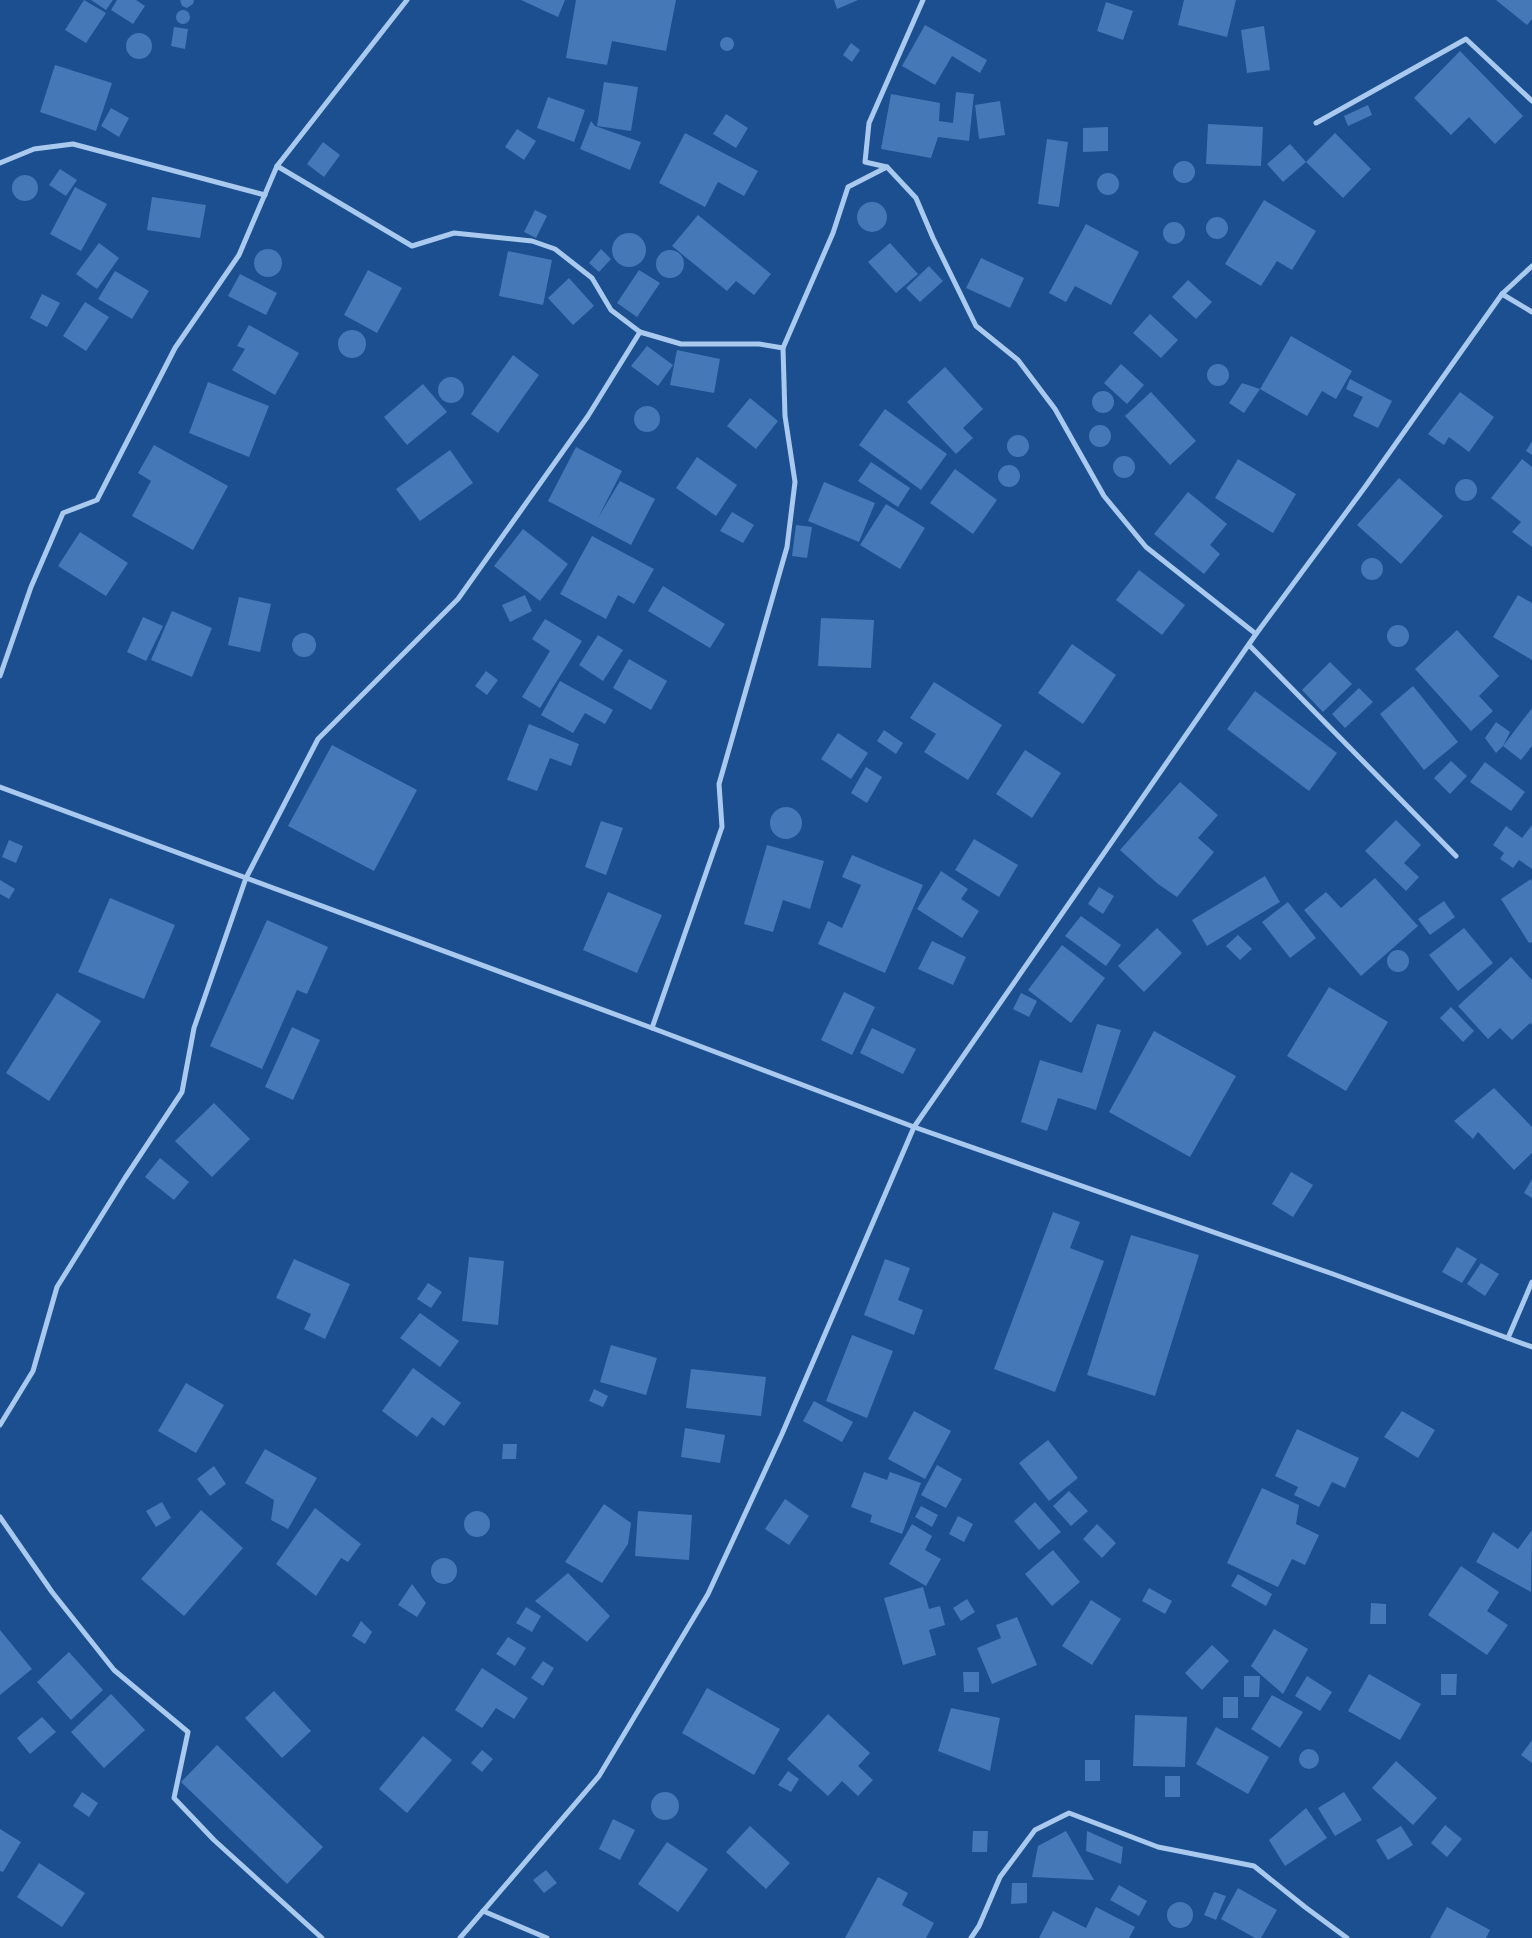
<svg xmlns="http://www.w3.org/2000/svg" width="1532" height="1938" font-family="Quicksand,sans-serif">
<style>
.building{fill:#4478b7}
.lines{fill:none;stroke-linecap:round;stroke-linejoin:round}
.street{stroke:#a9c9ee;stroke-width:5}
</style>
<rect width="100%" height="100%" fill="#1b4f8f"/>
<g class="building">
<path d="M84,0l22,13 -20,30 -21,-13z"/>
<path d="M91,0h22l-7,10z"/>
<path d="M117,0h19l9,6 -12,18 -22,-14z"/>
<path d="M180,0h14l-1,4 -6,4 -5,-2z"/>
<path d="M521,0h44l-7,17z"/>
<path d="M576,0h100l-10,51 -54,-10 -5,24 -41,-7z"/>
<path d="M834,0h24l-21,9z"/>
<path d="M1184,0h52l-9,37 -49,-12z"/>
<path d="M1496,0h36v19l-5,6z"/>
<path d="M1106,2l27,9 -10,29 -26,-9z"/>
<circle cx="183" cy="17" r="7"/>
<path d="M925,25l62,35 -7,13 -28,-17 -17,29 -33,-19z"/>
<path d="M1264,26l6,44 -23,3 -6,-43z"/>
<path d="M174,27l14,2 -3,20 -14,-3z"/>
<circle cx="139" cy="46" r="13"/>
<circle cx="727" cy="44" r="7"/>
<path d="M851,43l9,7 -8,12 -9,-7z"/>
<path d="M1460,51l63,65 -28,28 -26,-27 -18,18 -37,-37z"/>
<path d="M55,65l57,18 -16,48 -56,-19z"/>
<path d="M604,82l34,5 -7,44 -34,-5z"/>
<path d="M956,92l18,2 -5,47 -31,-4 -7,21 -50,-9 10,-55 49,9 -1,18 14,2z"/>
<path d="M548,97l37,13 -11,32 -37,-14z"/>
<path d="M1000,101l5,34 -26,4 -4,-34z"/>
<path d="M1368,105l4,10 -24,11 -4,-10z"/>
<path d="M111,108l18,10 -10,19 -18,-11z"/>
<path d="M726,114l22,14 -12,20 -23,-14z"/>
<path d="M591,121l4,5 46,16 -11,28 -50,-21z"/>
<path d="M1208,124l55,3 -2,39 -55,-2z"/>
<path d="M1108,127v24l-25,1v-24z"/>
<path d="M517,129l19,12 -12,19 -19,-13z"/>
<path d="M685,133l73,38 -14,25 -26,-14 -13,25 -46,-24z"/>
<path d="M1335,133l36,36 -28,29 -37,-36z"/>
<path d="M1047,139l21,3 -9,65 -21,-3z"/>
<path d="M323,142l17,13 -16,22 -17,-13z"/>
<path d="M1290,144l16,18 -23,20 -16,-18z"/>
<circle cx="1184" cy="172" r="11"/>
<path d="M60,169l17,11 -11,16 -17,-11z"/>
<circle cx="1108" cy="184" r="11"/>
<circle cx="25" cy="188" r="13"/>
<path d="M75,187l32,17 -26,47 -31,-17z"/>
<path d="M152,197l54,8 -6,33 -53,-8z"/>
<path d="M1264,200l52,31 -24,39 -15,-9 -16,25 -36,-22z"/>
<circle cx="872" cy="217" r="15"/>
<path d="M535,210l12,6 -11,22 -12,-6z"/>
<path d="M698,215l73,59 -17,21 -18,-14 -9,10 -55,-45z"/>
<circle cx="1217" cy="228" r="11"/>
<circle cx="1174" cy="233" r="11"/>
<path d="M1086,224l53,28 -28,53 -36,-19 -9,16 -17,-9z"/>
<circle cx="629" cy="250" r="17"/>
<path d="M99,243l20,15 -22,31 -21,-15z"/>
<path d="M890,243l28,31 -22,19 -28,-31z"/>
<path d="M601,249l10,10 -12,13 -10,-9z"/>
<circle cx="268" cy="263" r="14"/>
<circle cx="670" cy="264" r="14"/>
<path d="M508,251l44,9 -9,45 -44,-9z"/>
<path d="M981,258l43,20 -14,30 -44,-20z"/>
<path d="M929,266l14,15 -23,21 -14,-14z"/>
<path d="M368,270l34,18 -25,45 -33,-18z"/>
<path d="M639,270l21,13 -23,34 -20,-14z"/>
<path d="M115,271l34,20 -17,28 -34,-20z"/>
<path d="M240,274l37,19 -11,22 -38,-19z"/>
<path d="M569,278l25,28 -21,19 -25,-27z"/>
<path d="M1188,280l24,22 -16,17 -24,-22z"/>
<path d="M42,294l18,9 -13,24 -17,-9z"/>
<path d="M85,302l24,15 -23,34 -23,-15z"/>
<path d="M1150,314l28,26 -17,18 -28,-25z"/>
<path d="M249,325l50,28 -24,42 -43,-25 13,-21 -8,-3z"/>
<circle cx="352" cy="344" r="14"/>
<path d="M1291,336l61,35 -16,28 -14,-8 -15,25 -47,-27z"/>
<path d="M647,346l26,19 -15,21 -27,-20z"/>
<path d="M677,350l43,9 -6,34 -44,-8z"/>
<path d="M513,355l26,20 -41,58 -27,-19z"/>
<path d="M1121,364l23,21 -17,19 -23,-21z"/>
<circle cx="1218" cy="375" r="11"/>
<path d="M945,367l38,42 -20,19 10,10 -17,16 -49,-52z"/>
<circle cx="451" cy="390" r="13"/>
<path d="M1350,379l42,22 -14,27 -25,-12 10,-19 -17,-8z"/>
<path d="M208,382l61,24 -20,51 -60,-24z"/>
<path d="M1242,383l18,6 -16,24 -15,-10z"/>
<path d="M423,384l24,28 -40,33 -23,-28z"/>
<circle cx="1103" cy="402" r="11"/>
<path d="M1151,392l45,49 -26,24 -45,-49z"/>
<path d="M1460,392l34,25 -25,35 -20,-15 -5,8 -16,-11z"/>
<path d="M750,398l28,23 -22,28 -29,-23z"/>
<circle cx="647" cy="419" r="13"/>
<path d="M885,409l62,45 -26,36 -62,-45z"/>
<circle cx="1100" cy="436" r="11"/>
<circle cx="1018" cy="446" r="11"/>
<path d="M1532,441v14l-6,-4z"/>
<path d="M154,445l74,41 -35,64 -61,-34 19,-35 -13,-8z"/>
<path d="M576,447l46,24 -24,47 22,-37 35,18 -24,46 -83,-44z"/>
<path d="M450,450l23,33 -53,38 -24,-32z"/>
<circle cx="1124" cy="467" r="11"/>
<path d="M697,457l40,28 -21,31 -40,-28z"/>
<path d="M1238,459l58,35 -23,39 -58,-35z"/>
<path d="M1522,459l10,8v80l-20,-15 9,-10 -30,-24z"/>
<path d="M871,462l39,26 -12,19 -40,-26z"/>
<circle cx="1009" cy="476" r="11"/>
<path d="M955,469l42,31 -24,34 -43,-31z"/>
<path d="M1399,478l44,38 -42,48 -44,-39z"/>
<circle cx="1466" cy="490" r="11"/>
<path d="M824,482l51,21 -16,39 -51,-21z"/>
<path d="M1188,492l39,32 -17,21 10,9 -16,20 -50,-40z"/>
<path d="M886,504l39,24 -25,41 -40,-24z"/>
<path d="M732,512l22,13 -11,18 -23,-12z"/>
<path d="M796,525l16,2 -5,31 -15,-2z"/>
<path d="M523,529l45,35 -28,37 -46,-35z"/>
<path d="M80,532l48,31 -22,33 -48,-30z"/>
<path d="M592,536l62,33 -20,35 -16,-9 -12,24 -46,-25z"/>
<circle cx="1372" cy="569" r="11"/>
<path d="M1139,570l46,35 -23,30 -46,-35z"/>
<path d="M663,586l62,38 -15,24 -62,-37z"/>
<path d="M525,595l7,16 -22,11 -8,-17z"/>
<path d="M1518,595l14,8v57l-39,-23z"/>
<path d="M239,597l32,7 -11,48 -32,-7z"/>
<path d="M172,611l40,17 -20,49 -41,-17z"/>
<path d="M143,617l20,9 -17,35 -19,-9z"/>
<path d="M821,618l53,2 -3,48 -53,-2z"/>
<path d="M545,619l37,22 -42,67 -18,-11 28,-46 -18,-12z"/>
<circle cx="1398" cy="636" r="11"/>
<path d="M1457,630l42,46 -20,20 14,15 -22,20 -56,-62z"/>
<circle cx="304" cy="645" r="12"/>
<path d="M598,635l25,15 -20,31 -24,-16z"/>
<path d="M1072,644l44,31 -33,49 -45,-31z"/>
<path d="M629,659l38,22 -16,29 -38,-22z"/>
<path d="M1330,662l22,22 -29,28 -21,-22z"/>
<path d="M486,671l12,9 -11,15 -12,-9z"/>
<path d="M560,681l53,29 -8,14 -20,-11 -12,20 -32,-18z"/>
<path d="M934,682l68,43 -34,55 -44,-28 12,-18 -26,-16z"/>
<path d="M1413,686l45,56 -34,28 -44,-56z"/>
<path d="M1359,688l14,14 -28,26 -13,-14z"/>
<path d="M1255,691l82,62 -28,38 -82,-62z"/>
<path d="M1532,708v38l-11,14 -18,-14z"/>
<path d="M1496,722l14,10 -7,14 -7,7 -11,-15z"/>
<path d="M529,724l50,20 -8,22 -21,-8 -13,33 -30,-11z"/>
<path d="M884,730l19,13 -7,11 -19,-13z"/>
<path d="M838,733l30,20 -17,26 -30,-20z"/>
<path d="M332,745l85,45 -43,81 -86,-45z"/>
<path d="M1025,750l36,23 -29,45 -36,-24z"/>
<path d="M1451,761l16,15 -17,18 -16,-16z"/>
<path d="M1485,762l40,30 -14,19 -41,-29z"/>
<path d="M866,767l16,10 -15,26 -16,-10z"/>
<path d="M1180,782l38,33 -20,23 16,14 -37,45 -19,-13 -38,-34z"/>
<circle cx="786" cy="823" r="16"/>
<path d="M1396,820l25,25 -17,18 15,14 -13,14 -41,-40z"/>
<path d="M601,821l22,7 -17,47 -21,-8z"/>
<path d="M1532,825v44l-13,-9 -6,8 -13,-9 4,-6 -11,-8 13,-19 16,12z"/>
<path d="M974,839l44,26 -19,32 -44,-27z"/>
<path d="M9,840l14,6 -7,17 -14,-6z"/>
<path d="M767,845l57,16 -14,48 -27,-9 -10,32 -29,-8z"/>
<path d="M852,855l71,30 -38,88 -67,-29 10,-23 14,7 19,-43 -19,-8z"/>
<path d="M941,871l27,18 -7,10 18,12 -17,27 -45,-29z"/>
<path d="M1265,876l15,26 -73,44 -15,-26z"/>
<path d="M1375,878l43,48 -57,50 -57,-66 22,-18 15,16z"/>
<path d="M1531,879l1,3v60l-3,1 -28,-44z"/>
<path d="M0,880l15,9 -6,10 -9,-5z"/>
<path d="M1099,887l15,9 -11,18 -15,-10z"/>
<path d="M608,892l54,23 -25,58 -54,-23z"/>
<path d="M110,898l65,27 -31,74 -66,-27z"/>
<path d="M1444,901l11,16 -25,18 -12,-16z"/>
<path d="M1288,902l28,36 -26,20 -28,-36z"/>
<path d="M1081,916l40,29 -15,21 -41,-30z"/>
<path d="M267,920l61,27 -21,47 -10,-4 -35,79 -52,-23z"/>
<path d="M1157,928l25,25 -38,39 -26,-26z"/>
<path d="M1464,928l29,35 -35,28 -29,-36z"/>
<path d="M1238,935l14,14 -12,11 -14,-14z"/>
<path d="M932,941l34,16 -13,28 -35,-16z"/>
<path d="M1062,945l43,33 -34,45 -43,-33z"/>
<circle cx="1398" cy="961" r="11"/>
<path d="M1511,957l21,23v45l-2,-2 -18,17 -12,-12 -12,11 -30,-33z"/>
<path d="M1329,987l59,35 -42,69 -59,-35z"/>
<path d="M844,992l31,15 -23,48 -31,-15z"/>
<path d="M57,993l44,28 -52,80 -43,-28z"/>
<path d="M1021,993l16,8 -8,16 -16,-8z"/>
<path d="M1451,1007l23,24 -11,11 -23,-24z"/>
<path d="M1097,1024l24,6 -25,80 -38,-12 -11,33 -26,-9 19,-62 42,13z"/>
<path d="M292,1027l28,13 -27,60 -28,-13z"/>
<path d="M872,1028l44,21 -13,25 -43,-21z"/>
<path d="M1154,1031l82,45 -46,81 -81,-45z"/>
<path d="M1494,1088l38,39v26l-18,17 -36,-38 -5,7 -19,-18z"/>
<path d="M214,1103l36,36 -38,38 -37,-36z"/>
<path d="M160,1158l29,24 -15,18 -29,-23z"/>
<path d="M1291,1172l22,13 -20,32 -21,-13z"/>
<path d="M1532,1179v19l-8,-5z"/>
<path d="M1053,1212l27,10 -10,26 34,13 -49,131 -61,-23z"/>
<path d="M1131,1235l68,20 -44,141 -68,-21z"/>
<path d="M1457,1247l20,12 -15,24 -20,-11z"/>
<path d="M469,1257l35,4 -6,64 -36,-4z"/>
<path d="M294,1259l56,25 -25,55 -21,-10 7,-15 -35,-16z"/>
<path d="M885,1259l25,9 -12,32 25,10 -9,25 -50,-20z"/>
<path d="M1481,1263l18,11 -14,22 -18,-12z"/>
<path d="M428,1283l14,9 -11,16 -14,-9z"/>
<path d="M420,1313l39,28 -19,26 -40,-29z"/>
<path d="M852,1335l41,16 -26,67 -41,-17z"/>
<path d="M611,1345l46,13 -11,37 -46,-13z"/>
<path d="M413,1368l48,35 -17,23 -12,-9 -15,20 -35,-26z"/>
<path d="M691,1369l75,8 -5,39 -75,-8z"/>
<path d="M186,1383l38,22 -28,48 -38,-22z"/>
<path d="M594,1389l14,7 -5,11 -14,-6z"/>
<path d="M814,1401l39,21 -11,20 -39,-21z"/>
<path d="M914,1411l37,20 -26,48 -37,-20z"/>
<path d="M1402,1411l33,19 -17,28 -34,-21z"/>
<path d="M685,1428l40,7 -5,28 -39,-6z"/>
<path d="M1297,1429l62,29 -14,30 -13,-6 -13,25 -25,-12 4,-8 -23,-11z"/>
<path d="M1048,1440l30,38 -29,23 -30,-38z"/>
<path d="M503,1444h14l-1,15h-14z"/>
<path d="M265,1449l52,29 -29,51 -17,-9 3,-20 -29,-17z"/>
<path d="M937,1465l25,14 -16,29 -25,-13z"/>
<path d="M214,1466l12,18 -16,12 -13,-17z"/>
<path d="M864,1472l23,8 3,-8 31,11 -19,51 -32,-12 2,-7 -21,-8z"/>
<path d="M1262,1488l37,17 -3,19 23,11 -14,30 -13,-6 -14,28 -51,-24z"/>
<path d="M1069,1491l19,20 -17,15 -18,-20z"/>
<path d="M785,1499l24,17 -20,29 -24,-16z"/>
<path d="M162,1502l9,16 -15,9 -10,-16z"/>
<path d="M1035,1502l26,30 -22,18 -25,-29z"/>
<path d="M604,1504l27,19 -3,21 -26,39 -37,-21z"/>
<path d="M921,1506l17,9 -6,12 -17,-10z"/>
<path d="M315,1508l46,36 -13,18 -7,-4 -25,38 -40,-32z"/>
<path d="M201,1510l42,38 -59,68 -43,-37z"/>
<circle cx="477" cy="1524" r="13"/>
<path d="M638,1511l54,4 -3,45 -54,-4z"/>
<path d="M958,1516l15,8 -9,18 -15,-8z"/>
<path d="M912,1524l20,12 -7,14 16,9 -15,27 -37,-22z"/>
<path d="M1097,1524l19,19 -14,15 -19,-19z"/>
<path d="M1532,1530l-1,62 -55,-30 17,-30 25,17z"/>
<path d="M1053,1550l27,32 -28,24 -27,-32z"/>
<circle cx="444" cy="1571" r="13"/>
<path d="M1461,1566l38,26 -12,19 21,14 -21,30 -59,-40z"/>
<path d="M568,1573l42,43 -23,26 -52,-41z"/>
<path d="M1238,1574l34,20 -6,12 -35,-20z"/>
<path d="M412,1584l14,19 -9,14 -19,-12z"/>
<path d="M923,1587l6,22 11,-3 5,19 -16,5 7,25 -33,10 -19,-67z"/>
<path d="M1149,1588l23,13 -7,13 -23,-13z"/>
<path d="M967,1599l8,13 -14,9 -8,-13z"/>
<path d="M1091,1600l30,19 -29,46 -30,-19z"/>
<path d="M1371,1603l15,1v20h-16z"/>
<path d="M526,1607l15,9 -9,16 -16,-9z"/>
<path d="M1017,1617l20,48 -45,19 -15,-36 24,-10 -5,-13z"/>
<path d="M361,1621l11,11 -7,12 -13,-8z"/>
<path d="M1274,1629l34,20 -25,45 -32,-28z"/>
<path d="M0,1630l32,39 -32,26z"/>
<path d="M508,1637l18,11 -11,18 -19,-12z"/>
<path d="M1212,1645l17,16 -27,29 -17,-17z"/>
<path d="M69,1652l34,38 -32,30 -34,-38z"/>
<path d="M543,1661l11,7 -11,18 -12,-8z"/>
<path d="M482,1668l46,30 -14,21 -18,-11 -14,20 -27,-18z"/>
<path d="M963,1672h16v20h-15z"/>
<path d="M1369,1674l52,30 -21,36 -52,-29z"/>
<path d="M1441,1674h16l-1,21h-15z"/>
<path d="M1244,1676h16l-1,21h-15z"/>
<path d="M1307,1676l25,16 -12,19 -25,-15z"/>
<path d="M707,1688l73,41 -26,46 -72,-42z"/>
<path d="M274,1691l37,40 -29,27 -37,-40z"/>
<path d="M111,1694l34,36 -41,38 -33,-36z"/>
<path d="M1272,1695l31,17 -23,36 -29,-19z"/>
<rect x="1223" y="1697" width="15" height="21"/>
<path d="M951,1708l49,10 -10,53 -52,-20z"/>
<path d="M828,1714l42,39 -12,13 15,14 -15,16 -16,-15 -14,15 -41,-37z"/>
<path d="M1135,1715l52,2 -2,50 -52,-1z"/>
<path d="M42,1717l14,15 -26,22 -13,-16z"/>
<path d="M1216,1727l53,30 -21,37 -52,-30z"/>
<path d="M423,1736l29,24 -45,53 -28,-24z"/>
<path d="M1532,1740v23l-11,-8z"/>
<path d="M217,1745l106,102 -36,37 -106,-102z"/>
<circle cx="1309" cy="1759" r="10"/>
<path d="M482,1750l11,9 -11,13 -11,-9z"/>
<rect x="1085" y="1760" width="15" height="21"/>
<path d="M1396,1761l41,37 -24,27 -41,-37z"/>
<path d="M788,1771l11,8 -8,13 -13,-7z"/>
<rect x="1165" y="1776" width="15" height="21"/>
<path d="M82,1792l16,11 -9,14 -16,-11z"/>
<path d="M1344,1792l18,28 -27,16 -17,-28z"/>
<circle cx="665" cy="1806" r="14"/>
<path d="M1306,1808l21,30 -42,28 -16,-26z"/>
<path d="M613,1819l22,11 -15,30 -21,-11z"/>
<path d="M1445,1825l17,14 -15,18 -16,-14z"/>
<path d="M750,1826l40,37 -24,26 -40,-37z"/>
<path d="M1401,1826l12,19 -25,15 -12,-20z"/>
<path d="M0,1829l21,13 -18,30 -3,-1z"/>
<path d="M973,1831h15l-1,21h-15z"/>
<path d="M1066,1831l28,49 -62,-3 6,-31z"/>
<path d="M1087,1831l36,16 -2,17 -35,-13z"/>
<path d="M667,1842l41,27 -30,43 -40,-28z"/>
<path d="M39,1863l46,30 -23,34 -45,-30z"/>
<path d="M546,1870l11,13 -13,10 -11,-13z"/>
<path d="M878,1877l30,16 -6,12 32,18 -8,15h-81z"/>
<path d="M1012,1883h15v20l-16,1z"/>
<path d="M1119,1885l28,16 -8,15 -29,-16z"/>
<path d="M1238,1888l39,22 -16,28h-6l-34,-19z"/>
<path d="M1214,1892l12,4 -10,24 -12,-5z"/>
<circle cx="1180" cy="1915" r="13"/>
<path d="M1096,1907l39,20 -6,11h-90l14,-27 33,17z"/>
<path d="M1447,1907l43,23 -4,8h-56z"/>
</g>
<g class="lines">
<g class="street">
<path d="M923,0l-54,123 -4,39 22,5 29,31 17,40 43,88 42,34 37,49 49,87 42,51 110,87"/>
<path d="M1316,123l150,-84 66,62"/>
<path d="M0,163l34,-14 39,-5 192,51"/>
<path d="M277,166l135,80 42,-13 78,8 23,8 37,29 19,32 29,22"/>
<path d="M1502,294l30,18"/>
<path d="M1249,645l207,211"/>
<path d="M0,676l31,-89 32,-74 34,-13 78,-152 64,-93 38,-89 130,-166"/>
<path d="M0,787l652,241 262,99 419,147 199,73"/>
<path d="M652,1028l70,-201 -3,-43 68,-237 8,-65 -10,-66 -2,-68 50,-115 15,-46 39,-20"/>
<path d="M1508,1338l24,-56"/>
<path d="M0,1425l33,-54 24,-84 68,-109 57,-86 12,-64 52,-150 72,-139 140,-140 130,-183 52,-84 41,12h78l24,4"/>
<path d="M0,1517l52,75 62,78 74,62 -14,66 40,42 108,98"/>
<path d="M483,1911l64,27"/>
<path d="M460,1938l139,-162 109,-182 74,-160 132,-307 342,-493 109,-147 137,-193 30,-28"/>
<path d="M971,1938l8,-12 21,-49 35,-47 34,-17 89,34 96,19 51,41 42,31"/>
</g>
</g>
</svg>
